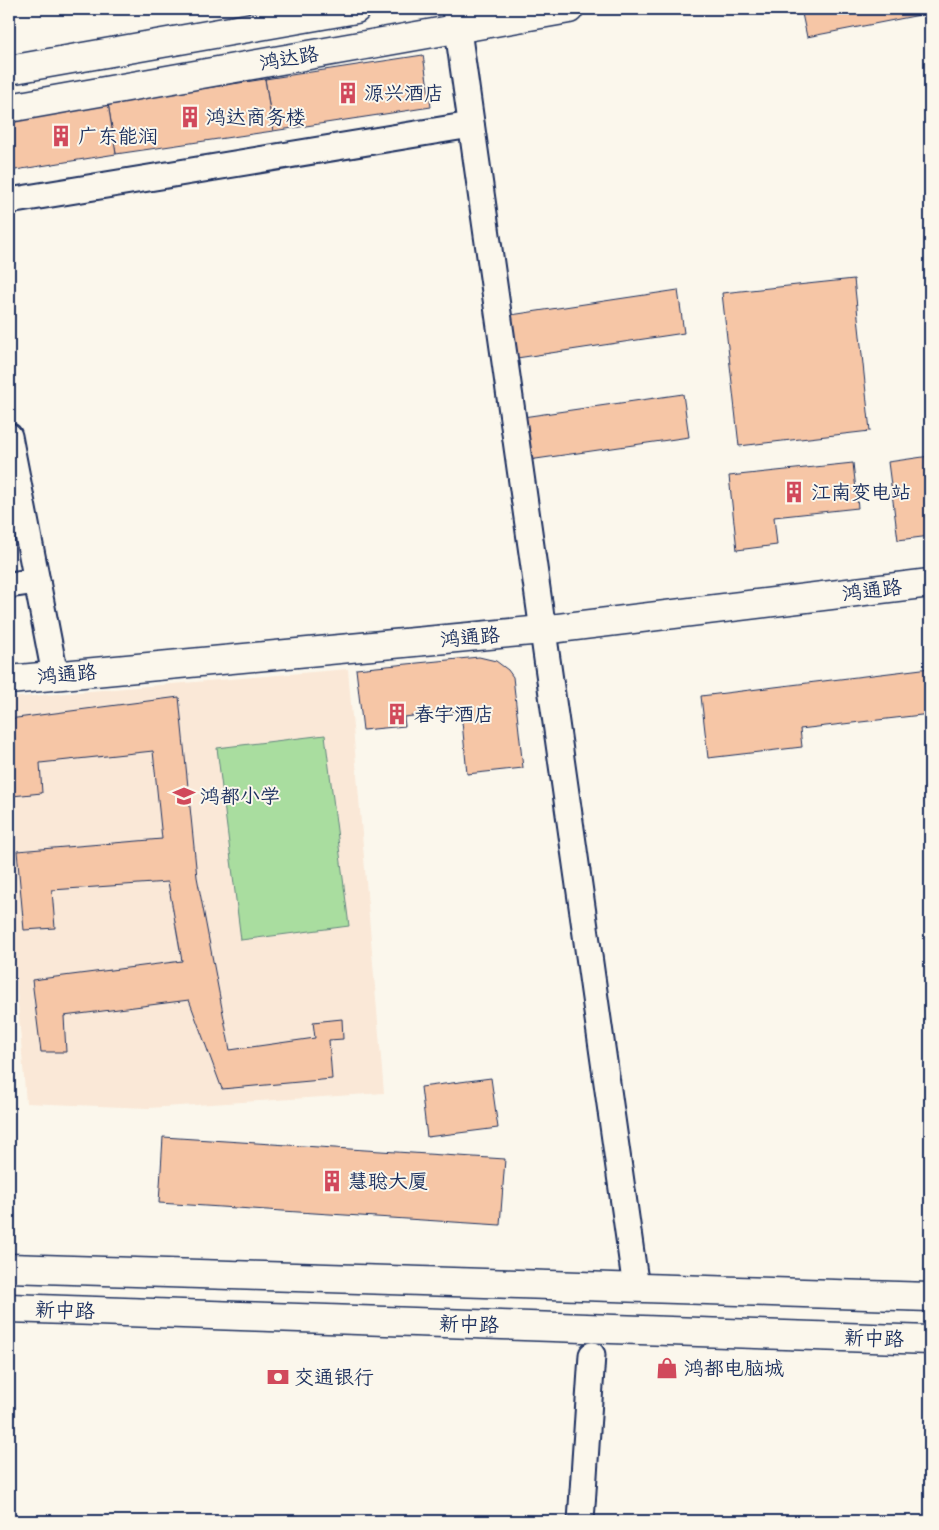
<svg xmlns="http://www.w3.org/2000/svg" width="939" height="1530" font-family="Dekko,'LXGW WenKai TC',sans-serif">
<style>
.built{fill:#fae8d7}
.green{fill:#a9dd9f;stroke:#62867e}
.building{fill:#f6c6a6;stroke:#1b2f5e}
.lines{fill:none;stroke-linecap:round;stroke-linejoin:round}
.street-casing{stroke:#1b2f5e;stroke-width:29}
.secondary-casing{stroke:#1b2f5e;stroke-width:31}
.street{stroke:#fbf7ec;stroke-width:25}
.secondary{stroke:#fbf7ec;stroke-width:28}
.labels{text-anchor:middle;stroke-width:4;stroke-linejoin:round;paint-order:stroke}
.street-label{font-size:20px;fill:#1b2f5e;stroke:#fbf7ec}
.poi-label{font-size:20px;fill:#1b2f5e;stroke:#fbf7ec;text-anchor:start}
</style>
<rect width="100%" height="100%" fill="#fbf7ec"/>
<filter id="ink" filterUnits="userSpaceOnUse"><feTurbulence type="fractalNoise" baseFrequency=".02" numOctaves="2"/><feDisplacementMap in="SourceGraphic" scale="10" xChannelSelector="R" yChannelSelector="G"/><feConvolveMatrix kernelMatrix="1 2 1 2 8 2 1 2 1" color-interpolation-filters="sRGB"/></filter>
<g filter="url(#ink)">
<path class="built" d="M348,669l36,424 -236,15 -122,-5 -17,-209v-196z"/>
<path class="green" d="M325,735l24,191 -108,14 -24,-192z"/>
<g class="building">
<path d="M801,9h129v4l-123,24z"/>
<path d="M423,55l8,52 -158,24 -8,-52z"/>
<path d="M265,79l8,52 -157,23 -8,-51z"/>
<path d="M108,103l8,51 -107,17v-52z"/>
<path d="M854,279l16,152 -131,15 -17,-153z"/>
<path d="M678,290l6,43 -167,25 -6,-43z"/>
<path d="M683,394l6,43 -167,24 -6,-43z"/>
<path d="M930,456v80l-32,4 -10,-78z"/>
<path d="M853,463l5,45 -84,9 3,28 -40,5 -8,-74z"/>
<path d="M479,657l17,4 12,9 5,7 10,91 -56,6 -6,-63 -57,6 1,9 -42,4 -7,-61z"/>
<path d="M930,668v46l-130,15 2,18 -94,11 -7,-62z"/>
<path d="M179,697l18,180 33,173 85,-12 -2,-16 29,-3 1,20 -14,1 3,39 -110,10 -33,-89 -125,16 2,36h-25l-9,-72 150,-19 -14,-79 -116,8 3,38 -31,2 -7,-79 145,-12 -9,-88 -113,12 2,30 -30,3 -3,-36v-41z"/>
<path d="M491,1078l7,50 -71,9 -6,-50z"/>
<path d="M163,1137l342,22 -5,66 -341,-22z"/>
<path d="M9,1161h3l-3,72z"/>
</g>
<g class="lines">
<g class="street-casing">
<g id="street">
<path d="M455,9l181,1279"/>
<path d="M9,201l462,-76"/>
<path d="M9,436l46,239"/>
<path d="M9,585l28,-4"/>
<path d="M581,1521l11,-166"/>
</g>
</g>
<g class="secondary-casing">
<g id="secondary">
<path d="M9,70l347,-61"/>
<path d="M9,108l560,-99"/>
<path d="M9,680l533,-50 388,-47"/>
<path d="M9,1268l921,29"/>
<path d="M9,1308l921,32"/>
</g>
</g>
<use href="#street" class="street"/>
<use href="#secondary" class="secondary"/>
</g>
</g>
<defs>
<g id="building-bare" transform="scale(1.725)"><path d="M-4-6H4V6H1V3H-1V6H-4ZM-2.5-4.3h1.7v1.8h-1.7ZM.8-4.3h1.7v1.8H.8ZM-2.5-1h1.7V.8h-1.7ZM.8-1h1.7V.8H.8Z" fill="#d1495b" stroke="#fbf7ec" stroke-width="2.5" paint-order="stroke"/></g>
<g id="school-bare" transform="scale(1.725)"><path d="M0-5L7-2L0 1L-7-2ZM-4 1L0 2.5L4 1V4Q0 6-4 4Z" fill="#d1495b" stroke="#fbf7ec" stroke-width="2.5" paint-order="stroke"/></g>
<g id="shop-bare" transform="scale(1.725)"><path d="M-5-2.5h2.3a2.7 3.5 0 0 1 5.4 0H5L5.5 6h-11ZM-1.5-2.5h3a1.5 2.3 0 0 0-3 0Z" fill="#d1495b" stroke="#fbf7ec" stroke-width="2.5" paint-order="stroke"/></g>
<g id="bank-bare" transform="scale(1.725)"><path d="M-6-4H6V4H-6ZM0-2.3a2.3 2.3 0 1 0 0 4.6a2.3 2.3 0 1 0 0-4.6Z" fill="#d1495b" stroke="#fbf7ec" stroke-width="2.5" paint-order="stroke"/></g>
</defs>
<g fill-rule="evenodd">
<use href="#building-bare" x="348" y="93"/>
<use href="#building-bare" x="190" y="117"/>
<use href="#building-bare" x="61" y="136"/>
<use href="#building-bare" x="794" y="492"/>
<use href="#building-bare" x="397" y="714"/>
<use href="#school-bare" x="184" y="796"/>
<use href="#building-bare" x="332" y="1181"/>
<use href="#shop-bare" x="667" y="1368"/>
<use href="#bank-bare" x="278" y="1377"/>
</g>
<g class="labels">
<g class="street-label">
<text transform="translate(289 58) rotate(-10)" y="7">鸿达路</text>
<text transform="translate(872 590) rotate(-7)" y="7">鸿通路</text>
<text transform="translate(470 637) rotate(-5)" y="7">鸿通路</text>
<text transform="translate(67 674) rotate(-5)" y="7">鸿通路</text>
<text transform="translate(65 1310) rotate(2)" y="7">新中路</text>
<text transform="translate(469 1324) rotate(2)" y="7">新中路</text>
<text transform="translate(874 1338) rotate(2)" y="7">新中路</text>
</g>
<g class="poi-label">
<text x="364" y="100">源兴酒店</text>
<text x="206" y="124">鸿达商务楼</text>
<text x="78" y="143">广东能润</text>
<text x="811" y="499">江南变电站</text>
<text x="414" y="721">春宇酒店</text>
<text x="200" y="803">鸿都小学</text>
<text x="348" y="1188">慧聪大厦</text>
<text x="684" y="1375">鸿都电脑城</text>
<text x="294" y="1384">交通银行</text>
</g>
</g>
<rect width="939" height="1530" fill="none" stroke="#fbf7ec" stroke-width="30"/>
<rect x="15" y="15" width="909" height="1500" fill="none" stroke="#1b2f5e" stroke-width="2" filter="url(#ink)"/>
</svg>
